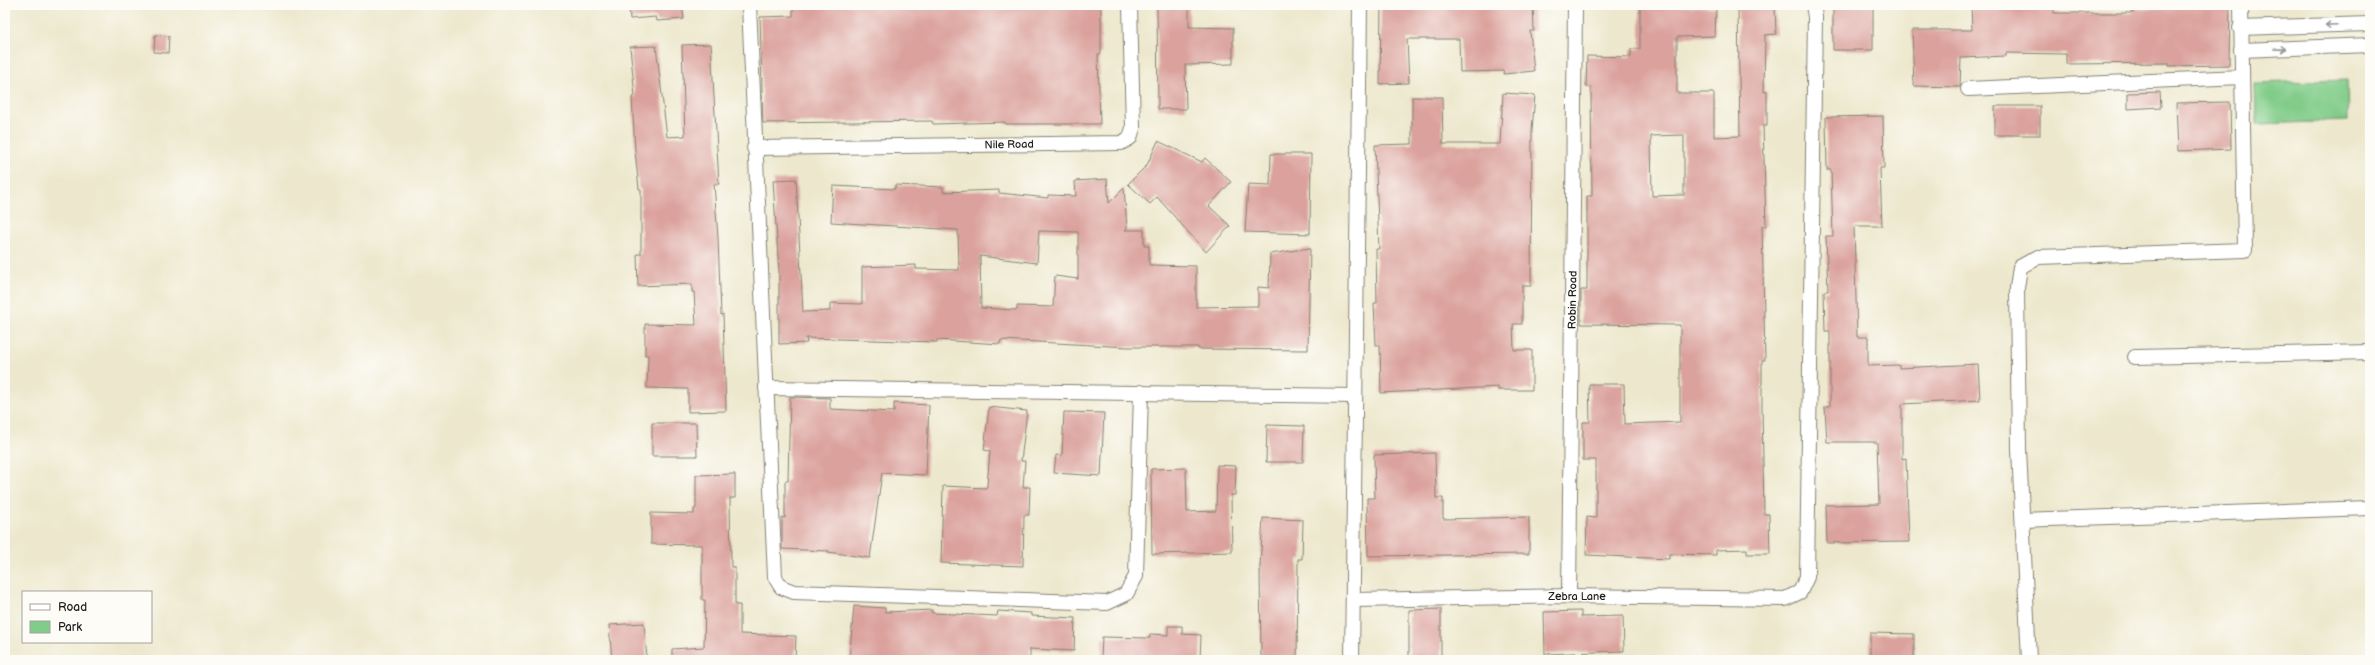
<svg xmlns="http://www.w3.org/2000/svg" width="2375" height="665" font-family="'Balsamiq Sans',sans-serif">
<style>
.green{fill:#81cc89;stroke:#4e7452}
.building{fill:#dba29d;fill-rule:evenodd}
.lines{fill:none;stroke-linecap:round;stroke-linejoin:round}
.minor-casing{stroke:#848274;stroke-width:16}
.minor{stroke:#fff;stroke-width:14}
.oneway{stroke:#999}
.labels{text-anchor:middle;stroke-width:3;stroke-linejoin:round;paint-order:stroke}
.street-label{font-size:11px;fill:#1c1c1c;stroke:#fdfcf7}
</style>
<rect width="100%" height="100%" fill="#fdfcf7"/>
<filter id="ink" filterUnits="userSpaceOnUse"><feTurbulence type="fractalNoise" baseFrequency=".025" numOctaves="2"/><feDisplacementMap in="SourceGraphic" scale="8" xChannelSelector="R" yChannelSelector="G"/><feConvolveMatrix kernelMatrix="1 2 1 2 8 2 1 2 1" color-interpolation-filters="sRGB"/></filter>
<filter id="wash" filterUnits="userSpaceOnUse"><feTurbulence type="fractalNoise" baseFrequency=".012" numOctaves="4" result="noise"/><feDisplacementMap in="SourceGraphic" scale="16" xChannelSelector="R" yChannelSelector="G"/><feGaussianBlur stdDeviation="0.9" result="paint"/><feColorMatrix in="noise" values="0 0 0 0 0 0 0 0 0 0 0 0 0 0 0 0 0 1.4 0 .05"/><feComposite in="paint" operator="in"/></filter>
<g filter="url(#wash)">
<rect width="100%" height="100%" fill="#ede8cd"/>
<path class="green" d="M2347,80l1,41 -92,3 -1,-41z"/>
<g id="blocks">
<g class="building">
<path d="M629,5h53l2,14 -27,2 -1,-4 -26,2z"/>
<path d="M793,5h308v49h-3l2,70h-95v-2l-72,2 -1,-3 -169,2 -3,-106 33,-1z"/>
<path d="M1189,5v22l44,1v36l-48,1 1,44h-28l-1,-103z"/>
<path d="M1381,5h152l1,26h-4l4,40 -30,3v-3l-44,1 -1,-33h-52l2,44 -29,1z"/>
<path d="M1640,5l76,2 -1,29 -38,1v56h37v44l26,-1 -2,-128 37,-1 1,27 -11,1 -1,57 3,-1v35h-4l3,100h-4l3,134h-3v47l2,107h5l1,40h-23v-5l-31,1v5l-47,-1v5l-83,-4 1,-38 9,1v-58h-13v-38h7l-1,-38h35l1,40 55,-2v-97l-99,-1v-34h6v-94h5l-1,-109h-5l1,-31 44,1v-8h9zM1684,135v60l-32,1 -1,-60z"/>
<rect x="1833" y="5" width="40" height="45"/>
<path d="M1971,5h83v8h79v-5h37v-3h60l-1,60 -60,1v-3l-103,1v-10l-60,-1v3l-45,2 -1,29 -46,-1 -2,-56h60z"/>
<path d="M155,35l14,1 -1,17 -14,-1z"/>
<path d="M711,44l8,140h-5l4,54 3,77 2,-1 3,97 -38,1v-23l-41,-1 1,-33h-3v-31l51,1 -2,-33h-2v-8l-54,2 -1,-32h4v-65h-2l-4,-38 -3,-54 3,-1 -5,-49 26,-1 11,91 18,-1 -3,-91z"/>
<path d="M2160,92l1,15 -33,2v-16z"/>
<path d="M1503,93l32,2 -3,35 -1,156h-9v38h-9l1,26h18v40h-34v-3l-117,6 -1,-48h-4l-2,-42h3l-1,-54h3l-4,-104 37,-1v-47h30l1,47h57z"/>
<path d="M2230,102l1,47 -53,2 -2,-48z"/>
<rect x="1995" y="106" width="45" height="29"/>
<path d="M1883,116l1,52h-4l2,58h-28l3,111h11v29l31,-1v3l79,-4 2,36 -78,4v55l4,-1 3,84 -82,1 -1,-38 53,-1 -2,-62h-50l-2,-35 5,-1v-75h-5l-1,-40h4l-2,-55h7l-2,-66h-4l-1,-53z"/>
<path d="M1158,141l44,21 3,-4 26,24 -22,24 21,20 -24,26 -49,-55 -7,7 -22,-20 19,-19z"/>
<path d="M1271,154h40l-1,80 -65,-2 3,-48 22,1z"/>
<path d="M796,179l7,133 27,-1v-8l32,1v-37l54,-2v4l43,1 -1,-40 -127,-8 2,-36 62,3v-4l48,2v5l56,-2v3l49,5v-3l28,1 -1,-15 32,-2 2,24 15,-15 3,40 -2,2h19v16h5v19l47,1v41l62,-1v-19l11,1 1,-34 40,-6 -2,102 -110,-1v-2h-70l-127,-7 -1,4 -63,-4v2l-131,-4 1,5 -28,1v-72l-6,-92zM1039,231l39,1v47l-23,-3 -2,31 -36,-1v4l-36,-2 -1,-52 57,7z"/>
<path d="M790,397l40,1v11l64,3v-9l35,2 -3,70 -44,-2 -12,85 -42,-6 1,-1 -47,-2v-32l3,1v-37h3z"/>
<path d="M989,407l38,4 -6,50h4l-2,26h7l-1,28h-5l-1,51 -82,-3 2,-77 43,2 1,-2 3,-35 -6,-1z"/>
<path d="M1064,412l40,1 -3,63 -47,-3 2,-18 6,1z"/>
<path d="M652,423h44l1,33h-45z"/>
<path d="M1267,425l37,1 -1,36h-37z"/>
<path d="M1435,453l1,45h7v21l86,-2v37l-161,2 -1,-58h8l-1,-43z"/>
<path d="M1217,465l19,1 -1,29h-4l1,57 -80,2 -1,-85 35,-1 1,44 29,-1z"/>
<path d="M735,474v24h-5l1,69h4v38h5v29l56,2 -1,24h-123v-11l32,-2 1,-47h-3v-55l-51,-1v-31l43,1v-5l2,-1v-33z"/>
<path d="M1263,518l40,2 -1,39h-4l-1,101h-36l-1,-94z"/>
<path d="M854,606l31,2v4l47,-2v3l65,3 1,-5 33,2v3l44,2 -1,33 -44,-2v11h-181z"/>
<path d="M1441,609v51h-32v-50z"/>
<path d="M1581,611v6l42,-1 1,35 -79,3 -1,-42z"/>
<path d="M644,623l3,37h-35l-3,-35z"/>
<path d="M1168,626h14v8l19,1 -1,25h-99l1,-23 48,1v-4l18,1z"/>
<path d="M1870,633l44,1v26h-44z"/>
</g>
</g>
</g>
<g filter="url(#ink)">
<use href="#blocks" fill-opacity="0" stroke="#848274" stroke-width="1"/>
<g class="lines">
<g class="minor-casing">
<g id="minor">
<path d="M749,5l26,572 6,10 13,5 313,11 19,-9 10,-18 5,-184"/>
<path d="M2240,28l130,-4"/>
<path d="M2241,50l129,-5"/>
<path d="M1968,89l273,-12"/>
<path d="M754,148l367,-5 9,-5 3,-10 -3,-123"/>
<path d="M2135,357l235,-5"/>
<path d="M766,388l589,8"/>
<path d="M2023,520l347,-12"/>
<path d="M1569,596l6,-591"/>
<path d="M1354,600l215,-4 216,3 15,-7 7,-15 8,-560 -2,-12"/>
<path d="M1352,660l8,-655"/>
<path d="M2029,660l-10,-211 -2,-161 3,-21 18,-10 207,-7 -4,-245"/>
</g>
</g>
<use href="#minor" class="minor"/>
</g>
<defs><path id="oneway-shaft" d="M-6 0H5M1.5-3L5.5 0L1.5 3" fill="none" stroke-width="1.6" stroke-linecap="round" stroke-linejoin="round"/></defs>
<g class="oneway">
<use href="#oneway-shaft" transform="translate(2331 25) rotate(178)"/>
<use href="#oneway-shaft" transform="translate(2280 49) rotate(-2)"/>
</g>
</g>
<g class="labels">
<g class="street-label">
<text transform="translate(1009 144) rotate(-1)" y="4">Nile Road</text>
<text transform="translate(1572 300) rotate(-89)" y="4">Robin Road</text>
<text x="1577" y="600">Zebra Lane</text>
</g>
</g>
<rect width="2375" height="665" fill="none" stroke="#fdfcf7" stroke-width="20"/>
<rect x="22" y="591" width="130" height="52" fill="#fdfcf7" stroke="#a3a29f"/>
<rect x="30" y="604" width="20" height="6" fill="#ffffff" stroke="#a3a29f"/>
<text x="58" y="611" font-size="12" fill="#1c1c1c">Road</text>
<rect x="30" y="621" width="20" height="12" fill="#81cc89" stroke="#a3a29f"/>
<text x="58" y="631" font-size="12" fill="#1c1c1c">Park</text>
</svg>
